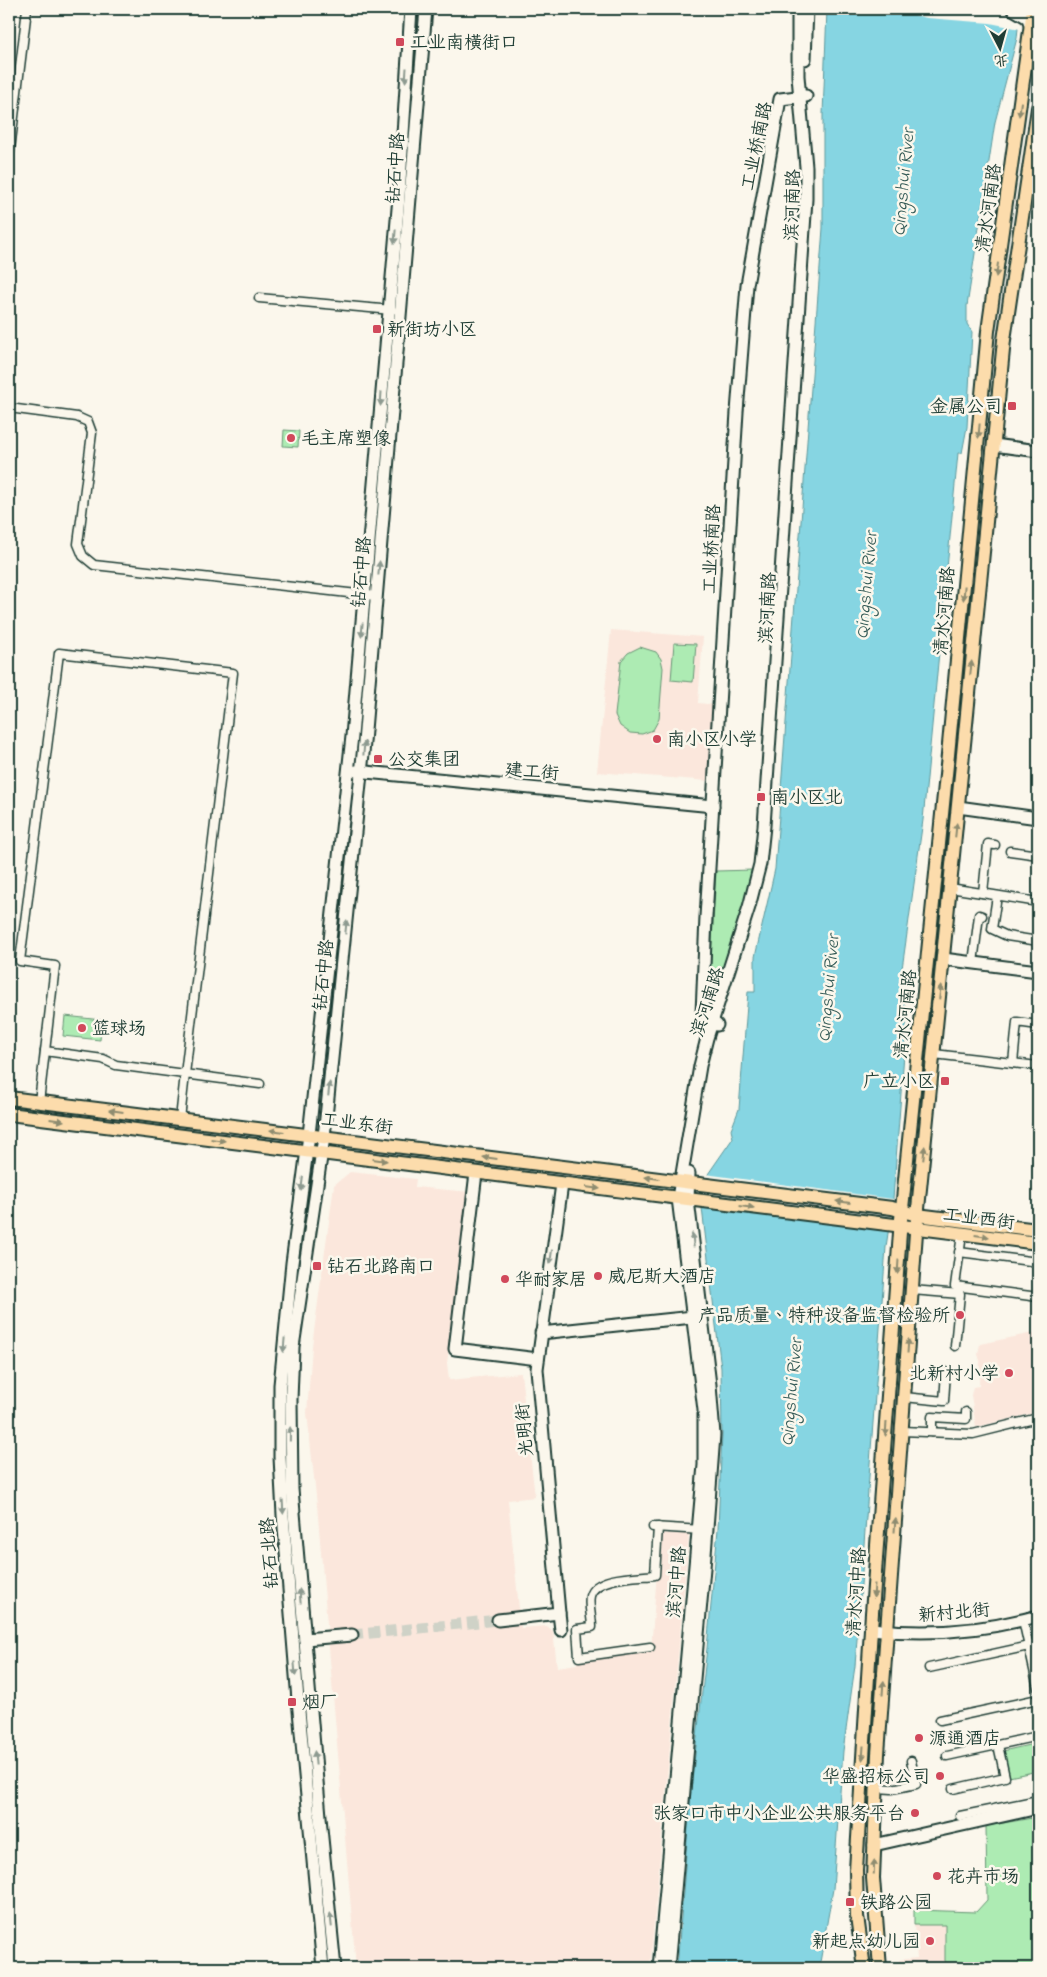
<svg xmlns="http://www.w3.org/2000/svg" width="1047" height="1977" font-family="'Indie Flower','LXGW WenKai TC',sans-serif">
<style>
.built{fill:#fbe7dc}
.green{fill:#adebb3;stroke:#669474}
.water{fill:#86d5e2;stroke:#5d989c}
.pier{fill:#fbf7ec}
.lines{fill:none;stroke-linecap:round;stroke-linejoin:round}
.secondary-tunnel{stroke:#cfd2c7;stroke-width:11;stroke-dasharray:11 5.5;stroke-linecap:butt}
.street-casing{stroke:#1f3d34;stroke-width:11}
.secondary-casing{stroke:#1f3d34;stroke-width:15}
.primary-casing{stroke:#1f3d34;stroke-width:16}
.street{stroke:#fbf7ec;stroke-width:8}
.secondary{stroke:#fbf7ec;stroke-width:11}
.primary{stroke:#fcdcac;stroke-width:12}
.oneway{fill:#8d9a90}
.oneway2{fill:#8e8c70}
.poi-dot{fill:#d1495b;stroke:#fbf7ec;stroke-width:2}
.labels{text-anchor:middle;stroke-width:5;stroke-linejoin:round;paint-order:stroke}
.poi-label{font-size:18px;fill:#1f3d34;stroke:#fbf7ec;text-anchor:start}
.street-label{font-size:18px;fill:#1f3d34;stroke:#fbf7ec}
.water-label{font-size:19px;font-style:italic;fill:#345b57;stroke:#fbf7ec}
</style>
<rect width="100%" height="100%" fill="#fbf7ec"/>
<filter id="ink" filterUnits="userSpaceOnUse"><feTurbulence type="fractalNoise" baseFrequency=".02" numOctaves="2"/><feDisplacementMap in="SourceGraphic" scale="10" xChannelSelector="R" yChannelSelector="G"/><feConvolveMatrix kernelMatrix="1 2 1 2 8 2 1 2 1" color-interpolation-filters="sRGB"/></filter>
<g filter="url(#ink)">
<g class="built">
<path d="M611,630l92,7 -5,66 18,2 -7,76 -112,-9z"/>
<path d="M350,1172l66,7 -1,8 55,5 -23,171 2,17 72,-7 14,124 -27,3 13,128 26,-2 6,5 4,36 20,-3v-3l74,-11 9,-117 29,1 -39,434h-294l-39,-463 -10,-92 5,-67 22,-161z"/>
<path d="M1038,1332v80l-62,15 -5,-32 2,-8 6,-1 1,-25 -2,-7 2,-10z"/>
<path d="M914,1925h31v43h-45l-1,-8 18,-2z"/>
</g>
<g class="green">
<path d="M284,430l15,1 -1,16 -15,-1z"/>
<path d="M674,643l22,1 -3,38 -22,-2z"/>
<path d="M640,647l16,5 5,7 2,9 -4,51 -6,11 -11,4 -12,-1 -10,-7 -5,-11 6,-54 7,-8z"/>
<path d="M753,870l-14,56 -22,69 -8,-1 7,-123z"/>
<path d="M65,1016l37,4 -2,20 -37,-4z"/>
<path d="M1038,1743v28l-29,6 -6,-26z"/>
<path d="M1038,1817v151h-93v-43h-31v-15l62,2 11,-12 -1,-74z"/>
</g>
<path class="water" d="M827,9h193l-3,29 -22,84 -28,184v18l5,8 -5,95 -5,26h-4l-35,367 -23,163 7,31 -14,185 -7,48 -31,419 -12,85 -10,138 -14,79h-142l14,-178 16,-142 11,-119 4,-95 -1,-66 -19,-160 4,-31 27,-39 -2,-8 8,-21 9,-117h7v-35l20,-88 48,-641v-114z"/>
<g class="pier">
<path d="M888,9h135l-3,20 -30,-6 -63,-5z"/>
<path d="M705,1174l188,25 -4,32 -189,-26z"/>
</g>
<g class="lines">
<path class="secondary-tunnel" d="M352,1635l146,-15"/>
<g class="street-casing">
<g id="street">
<path d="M9,158l18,-149"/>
<path d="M259,298l133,12"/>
<path d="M9,408l68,9 11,5 4,11 -14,111 5,12 11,9 282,31"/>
<path d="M1010,851l28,4"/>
<path d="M950,888l88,14"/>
<path d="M983,893l5,-49 7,1"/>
<path d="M997,896l-5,33 15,7 31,5"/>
<path d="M973,963l6,-48 3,1"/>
<path d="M934,1054l104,12"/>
<path d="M1013,1063l4,-41 21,3"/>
<path d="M39,1102l6,-51"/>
<path d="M180,1119l5,-45 48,-401 -174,-20 -39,308 35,5 -10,85 58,8 13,6 144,19"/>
<path d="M1037,1125l1,1"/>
<path d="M962,1234l-7,52 83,11"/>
<path d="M959,1252l79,10"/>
<path d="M912,1290l48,4 -5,52"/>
<path d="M904,1397l40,4 2,-29"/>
<path d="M902,1431l71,3 65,-16"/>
<path d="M932,1432v-15l34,2v-7"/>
<path d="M653,1527l49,3"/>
<path d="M1023,1620l15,68"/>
<path d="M650,1647l-71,10 -2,-28 15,-2c0,-9 -4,-23 -2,-31 5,-20 48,-19 65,-21l3,-48"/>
<path d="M929,1668l109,-24"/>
<path d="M940,1720l98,-21"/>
<path d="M947,1756l91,-20"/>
<path d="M877,1788l15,1 24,-5 -5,-23"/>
<path d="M953,1789l52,-12 -7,-32"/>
<path d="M960,1816l78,-16"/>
</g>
</g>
<g class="secondary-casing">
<g id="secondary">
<path d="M1013,9l15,9 3,10"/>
<path d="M805,59l2,-50"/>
<path d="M994,445l44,6"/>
<path d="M356,771l357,35"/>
<path d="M958,807l80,11"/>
<path d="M943,959l95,12"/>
<path d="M717,1025l-15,-12 4,-96 31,-505 10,-127 33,-186 26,-3"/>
<path d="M476,1173l-21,176 83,10"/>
<path d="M541,1333l152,-16"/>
<path d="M559,1613l2,17"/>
<path d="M498,1620l61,-7 -22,-244 25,-185"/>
<path d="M871,1629c57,7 112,2 167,-13"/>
<path d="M305,1639l47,-4"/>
<path d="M874,1845l164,-37"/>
<path d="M323,1968l-25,-268 -15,-185 -3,-58v-72l12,-122 17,-128 43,-399 47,-539 12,-188"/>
<path d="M335,1968l-14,-140 -29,-339 -1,-89 2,-53 31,-210 39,-383 63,-745"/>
<path d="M659,1968l45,-503v-55l-26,-212 22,-132 7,-28 42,-131 11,-43 4,-38 42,-627v-32l-8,-91v-67"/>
<path d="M668,1968l36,-400 10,-133 -4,-50 -22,-185 1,-27"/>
</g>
</g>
<g class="primary-casing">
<g id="primary">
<path d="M9,1098l883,110 25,7 121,15"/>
<path d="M9,1114l1029,129"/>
<path d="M864,1968l-7,-52 -1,-46 16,-257 29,-394 47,-464 40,-424 45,-322"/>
<path d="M880,1968l-7,-90 5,-124 39,-535 87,-879 34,-232"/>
</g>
</g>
<use href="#street" class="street"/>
<use href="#secondary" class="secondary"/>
<use href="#primary" class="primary"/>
</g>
<defs><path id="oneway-solid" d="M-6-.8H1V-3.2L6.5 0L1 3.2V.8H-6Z" transform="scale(1.25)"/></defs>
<g class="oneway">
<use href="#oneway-solid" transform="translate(406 75) rotate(94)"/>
<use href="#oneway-solid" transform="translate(395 237) rotate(95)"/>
<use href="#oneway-solid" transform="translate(381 399) rotate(94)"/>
<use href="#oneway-solid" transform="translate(379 568) rotate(-85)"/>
<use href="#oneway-solid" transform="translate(362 630) rotate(95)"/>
<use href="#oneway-solid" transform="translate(364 748) rotate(-85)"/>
<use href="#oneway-solid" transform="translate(346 927) rotate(-84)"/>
<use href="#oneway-solid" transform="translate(329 1089) rotate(-84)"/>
<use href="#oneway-solid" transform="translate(302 1184) rotate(97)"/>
<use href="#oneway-solid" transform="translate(693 1240) rotate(-96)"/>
<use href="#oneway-solid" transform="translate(551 1257) rotate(98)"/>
<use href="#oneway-solid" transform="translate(284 1345) rotate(95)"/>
<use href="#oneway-solid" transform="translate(290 1434) rotate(-89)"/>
<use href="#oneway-solid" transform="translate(283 1507) rotate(87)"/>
<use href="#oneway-solid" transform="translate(300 1596) rotate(-95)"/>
<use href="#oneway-solid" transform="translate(295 1669) rotate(85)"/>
<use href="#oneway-solid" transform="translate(315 1758) rotate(-95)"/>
<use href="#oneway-solid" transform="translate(331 1920) rotate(-96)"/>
</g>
<g class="oneway2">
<use href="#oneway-solid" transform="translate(1020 109) rotate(98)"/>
<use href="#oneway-solid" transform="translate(997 270) rotate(98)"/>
<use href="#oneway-solid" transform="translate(979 431) rotate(95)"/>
<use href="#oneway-solid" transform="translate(964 593) rotate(95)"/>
<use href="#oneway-solid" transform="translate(971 668) rotate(-84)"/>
<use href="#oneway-solid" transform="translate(956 830) rotate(-84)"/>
<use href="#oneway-solid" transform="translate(940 992) rotate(-84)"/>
<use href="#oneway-solid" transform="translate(116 1111) rotate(-173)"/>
<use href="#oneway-solid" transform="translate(57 1120) rotate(7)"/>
<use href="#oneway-solid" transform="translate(277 1131) rotate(-173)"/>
<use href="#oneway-solid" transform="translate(218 1140) rotate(7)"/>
<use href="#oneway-solid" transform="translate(924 1153) rotate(-84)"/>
<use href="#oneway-solid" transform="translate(490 1158) rotate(-173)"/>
<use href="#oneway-solid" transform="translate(380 1160) rotate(7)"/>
<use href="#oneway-solid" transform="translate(652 1178) rotate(-173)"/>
<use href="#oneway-solid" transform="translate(593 1188) rotate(7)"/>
<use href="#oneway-solid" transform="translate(843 1202) rotate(-173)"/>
<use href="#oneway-solid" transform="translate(747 1207) rotate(7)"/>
<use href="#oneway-solid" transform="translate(982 1236) rotate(7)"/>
<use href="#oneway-solid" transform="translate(898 1267) rotate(94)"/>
<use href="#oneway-solid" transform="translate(908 1346) rotate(-86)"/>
<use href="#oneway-solid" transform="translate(886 1429) rotate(94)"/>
<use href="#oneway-solid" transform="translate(895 1525) rotate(-86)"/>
<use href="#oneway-solid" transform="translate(874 1591) rotate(94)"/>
<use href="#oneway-solid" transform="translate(883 1688) rotate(-86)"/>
<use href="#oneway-solid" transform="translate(863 1753) rotate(94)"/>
<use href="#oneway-solid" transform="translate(874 1867) rotate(-88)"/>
</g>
</g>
<g class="poi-dot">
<rect x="395" y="37" width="10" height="10" rx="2.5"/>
<rect x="372" y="324" width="10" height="10" rx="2.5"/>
<rect x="1007" y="401" width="10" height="10" rx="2.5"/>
<circle cx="291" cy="438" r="5"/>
<circle cx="657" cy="739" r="5"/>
<rect x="373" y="754" width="10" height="10" rx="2.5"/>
<rect x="756" y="792" width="10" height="10" rx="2.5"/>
<circle cx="82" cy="1028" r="5"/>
<rect x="940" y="1076" width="10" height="10" rx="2.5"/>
<rect x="312" y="1261" width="10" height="10" rx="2.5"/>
<circle cx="598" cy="1276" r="5"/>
<circle cx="505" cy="1279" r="5"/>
<circle cx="960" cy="1315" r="5"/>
<circle cx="1009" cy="1373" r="5"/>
<rect x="287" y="1697" width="10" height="10" rx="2.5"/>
<circle cx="919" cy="1738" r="5"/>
<circle cx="940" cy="1776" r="5"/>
<circle cx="915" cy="1813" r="5"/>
<circle cx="937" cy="1876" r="5"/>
<rect x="845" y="1897" width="10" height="10" rx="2.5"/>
<circle cx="930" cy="1941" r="5"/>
</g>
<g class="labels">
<g class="poi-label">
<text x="410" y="48">工业南横街口</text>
<text x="387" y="335">新街坊小区</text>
<text x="1002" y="412" text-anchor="end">金属公司</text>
<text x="301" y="444">毛主席塑像</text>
<text x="667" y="745">南小区小学</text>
<text x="388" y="765">公交集团</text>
<text x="771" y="803">南小区北</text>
<text x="92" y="1034">篮球场</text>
<text x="935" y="1087" text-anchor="end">广立小区</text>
<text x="327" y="1272">钻石北路南口</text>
<text x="608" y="1282">威尼斯大酒店</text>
<text x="515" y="1285">华耐家居</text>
<text x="950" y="1321" text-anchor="end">产品质量、特种设备监督检验所</text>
<text x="999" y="1379" text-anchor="end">北新村小学</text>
<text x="302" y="1708">烟厂</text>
<text x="929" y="1744">源通酒店</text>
<text x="930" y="1782" text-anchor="end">华盛招标公司</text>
<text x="905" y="1819" text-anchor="end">张家口市中小企业公共服务平台</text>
<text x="947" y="1882">花卉市场</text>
<text x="860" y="1908">铁路公园</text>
<text x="920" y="1947" text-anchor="end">新起点幼儿园</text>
</g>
<g class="street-label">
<text transform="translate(756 146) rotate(-78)" y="6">工业桥南路</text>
<text transform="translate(395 168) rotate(-86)" y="6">钻石中路</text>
<text transform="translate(792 205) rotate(-88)" y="6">滨河南路</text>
<text transform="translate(988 208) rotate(-82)" y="6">清水河南路</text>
<text transform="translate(711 549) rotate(-87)" y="6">工业桥南路</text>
<text transform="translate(361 572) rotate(-85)" y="6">钻石中路</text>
<text transform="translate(767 608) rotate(-87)" y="6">滨河南路</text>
<text transform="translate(944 611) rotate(-85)" y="6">清水河南路</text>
<text transform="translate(532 771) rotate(5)" y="6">建工街</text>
<text transform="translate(323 975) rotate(-84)" y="6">钻石中路</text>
<text transform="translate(707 1002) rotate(-72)" y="6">滨河南路</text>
<text transform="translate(905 1014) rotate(-84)" y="6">清水河南路</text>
<text transform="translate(357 1123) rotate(7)" y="6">工业东街</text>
<text transform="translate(979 1218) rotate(7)" y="6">工业西街</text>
<text transform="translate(524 1430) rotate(-95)" y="6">光明街</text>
<text transform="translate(269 1553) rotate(-94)" y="6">钻石北路</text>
<text transform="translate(676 1582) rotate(-85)" y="6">滨河中路</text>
<text transform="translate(856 1592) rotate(-86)" y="6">清水河中路</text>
<text transform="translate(954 1612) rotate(-5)" y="6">新村北街</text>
</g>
<g class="water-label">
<text transform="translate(902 182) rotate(-85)" y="7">Qingshui River</text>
<text transform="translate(865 585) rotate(-85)" y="7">Qingshui River</text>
<text transform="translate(827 988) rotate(-85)" y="7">Qingshui River</text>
<text transform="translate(790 1392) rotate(-85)" y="7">Qingshui River</text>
</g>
</g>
<rect width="1047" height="1977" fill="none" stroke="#fbf7ec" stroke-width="30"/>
<rect x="15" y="15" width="1017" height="1947" fill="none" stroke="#1f3d34" stroke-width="2" filter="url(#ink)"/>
<g transform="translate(1000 48) rotate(174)" stroke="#fbf7ec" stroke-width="4" paint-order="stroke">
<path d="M0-4L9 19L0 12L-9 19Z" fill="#1f3d34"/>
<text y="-8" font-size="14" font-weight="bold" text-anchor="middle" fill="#1f3d34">北</text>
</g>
</svg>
